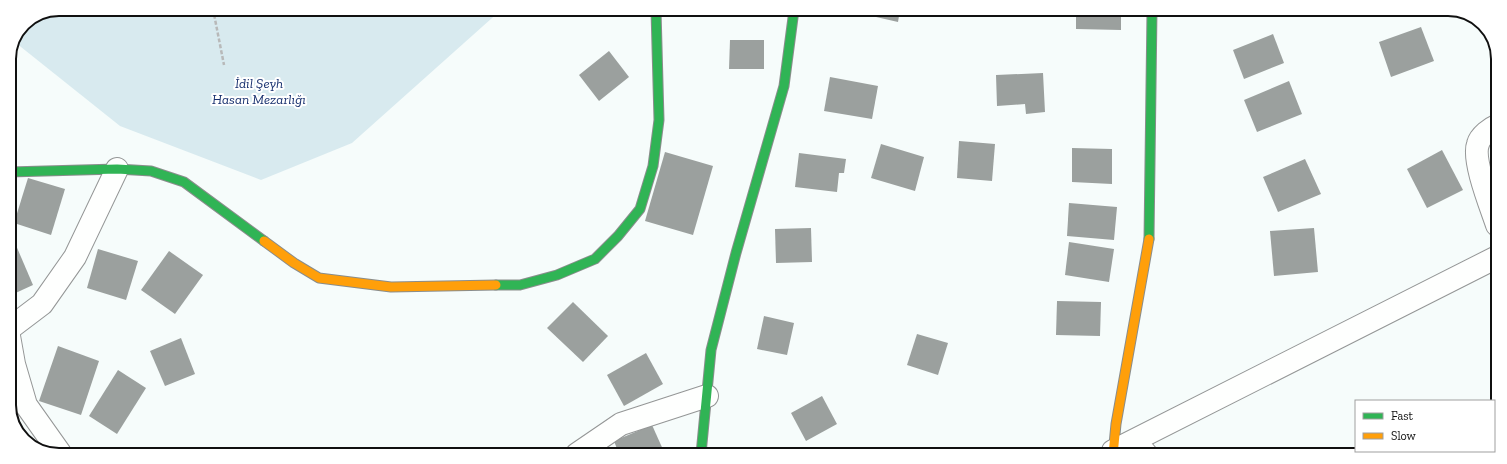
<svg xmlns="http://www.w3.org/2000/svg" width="1507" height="464" font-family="'Zilla Slab',serif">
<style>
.cemetery{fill:#d8eaef}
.building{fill:#9ba09e}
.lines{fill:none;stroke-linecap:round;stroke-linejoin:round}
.street-casing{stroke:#949696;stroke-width:24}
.fast-casing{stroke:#8a8d8c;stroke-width:11}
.slow-casing{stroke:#8a8d8c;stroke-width:11}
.path{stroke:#b8b9b9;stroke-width:2.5;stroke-dasharray:4 2;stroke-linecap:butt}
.street{stroke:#fefffe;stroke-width:22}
.fast{stroke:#30b455;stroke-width:9}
.slow{stroke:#ff9f0a;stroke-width:9}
.labels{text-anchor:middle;stroke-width:4;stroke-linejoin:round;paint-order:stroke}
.park-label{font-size:14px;font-style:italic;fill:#19316f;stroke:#fff}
.rim{fill:none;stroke:#101010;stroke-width:2}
</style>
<rect width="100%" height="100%" fill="#f6fcfb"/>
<path class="cemetery" d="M59,9l442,1 -149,133 -91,37 -141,-54 -104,-83 8,-19z"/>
<g class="building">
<path d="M593,10h25l-23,7z"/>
<path d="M863,10h37l-2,12 -35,-8z"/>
<path d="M1076,10h45v20l-45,-1z"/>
<path d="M1421,27l13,34 -43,16 -12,-35z"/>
<path d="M1273,34l11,29 -40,16 -11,-29z"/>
<path d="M730,40h34v29h-35z"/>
<path d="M609,51l20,26 -30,24 -20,-26z"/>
<path d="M1043,73l2,39 -19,2 -1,-10 -28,2 -1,-31z"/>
<path d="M830,77l48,9 -6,33 -48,-8z"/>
<path d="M1289,81l13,33 -45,18 -13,-32z"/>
<path d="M959,141l36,3 -3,37 -35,-3z"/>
<path d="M881,144l43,13 -9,34 -44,-13z"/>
<path d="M1072,148l40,1v35l-40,-2z"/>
<path d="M1442,150l21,40 -36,18 -20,-39z"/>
<path d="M665,152l48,14 -20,69 -48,-14z"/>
<path d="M799,153l47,6 -2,14h-5l-2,19 -42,-5z"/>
<path d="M1305,159l16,35 -43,18 -15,-35z"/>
<path d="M28,178l37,11 -14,46 -37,-12z"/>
<path d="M1069,203l48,4 -3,33 -47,-4z"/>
<path d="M811,228l1,34 -36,1 -1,-34z"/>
<path d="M1314,228l4,44 -44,4 -4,-45z"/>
<path d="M1069,242l45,7 -5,33 -44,-7z"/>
<path d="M15,243l18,42 -24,11v-51z"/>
<path d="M98,249l40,12 -12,39 -39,-12z"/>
<path d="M169,251l34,24 -28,39 -34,-24z"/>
<path d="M1057,301l44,1 -1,34 -44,-1z"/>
<path d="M573,302l35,34 -25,26 -36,-34z"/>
<path d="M764,316l30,7 -7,32 -30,-6z"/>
<path d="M917,334l31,9 -10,32 -31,-10z"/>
<path d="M181,338l14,36 -30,12 -15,-35z"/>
<path d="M58,346l41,15 -18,54 -42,-14z"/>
<path d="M646,353l17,31 -39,22 -17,-31z"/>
<path d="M118,370l28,18 -29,46 -28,-18z"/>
<path d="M822,396l15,28 -31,17 -15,-28z"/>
<path d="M652,425l13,29h-46l-5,-13z"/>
<path d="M856,449l44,3v2h-44z"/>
</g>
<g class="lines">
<g class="street-casing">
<g id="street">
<path d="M1497,225c-6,-18 -25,-65 -19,-81 2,-8 13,-16 20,-19"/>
<path d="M9,329l33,-25 33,-47 42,-88"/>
<path d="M9,336l5,28 12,41 34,48"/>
<path d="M1135,441l12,14"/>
<path d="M1113,451l384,-194"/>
<path d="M577,454l44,-30 86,-28"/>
</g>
</g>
<g class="fast-casing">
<g id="fast">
<path d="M9,172l108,-3 34,2 33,11 80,59"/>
<path d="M1149,239l3,-229"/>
<path d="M496,285h24l37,-10 38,-16 23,-23 22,-27 13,-43 6,-46 -3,-110"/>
<path d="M701,454l10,-104 25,-97 48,-167 10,-76"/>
</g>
</g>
<g class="slow-casing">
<g id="slow">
<path d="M264,241l30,22 25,15 72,9 105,-2"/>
<path d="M1113,455l3,-31 33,-185"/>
</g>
</g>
<path class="path" d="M213,9l11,56"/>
<use href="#street" class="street"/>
<use href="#fast" class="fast"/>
<use href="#slow" class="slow"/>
</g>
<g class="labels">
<g class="park-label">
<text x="259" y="88">İdil Şeyh<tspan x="259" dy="16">Hasan Mezarlığı</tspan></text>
</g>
</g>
<path d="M0 0H1507V464H0ZM59 16H1448A43 43 0 0 1 1491 59V405A43 43 0 0 1 1448 448H59A43 43 0 0 1 16 405V59A43 43 0 0 1 59 16Z" fill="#fff" fill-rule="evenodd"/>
<path class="rim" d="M59 16H1448A43 43 0 0 1 1491 59V405A43 43 0 0 1 1448 448H59A43 43 0 0 1 16 405V59A43 43 0 0 1 59 16Z"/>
<rect x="1355" y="400" width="140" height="52" fill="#ffffff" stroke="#9f9f9f"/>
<rect x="1363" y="413" width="20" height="6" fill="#30b455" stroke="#9f9f9f"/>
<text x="1391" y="420" font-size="12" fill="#101010">Fast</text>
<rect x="1363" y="433" width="20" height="6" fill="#ff9f0a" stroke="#9f9f9f"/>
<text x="1391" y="440" font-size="12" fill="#101010">Slow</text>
</svg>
